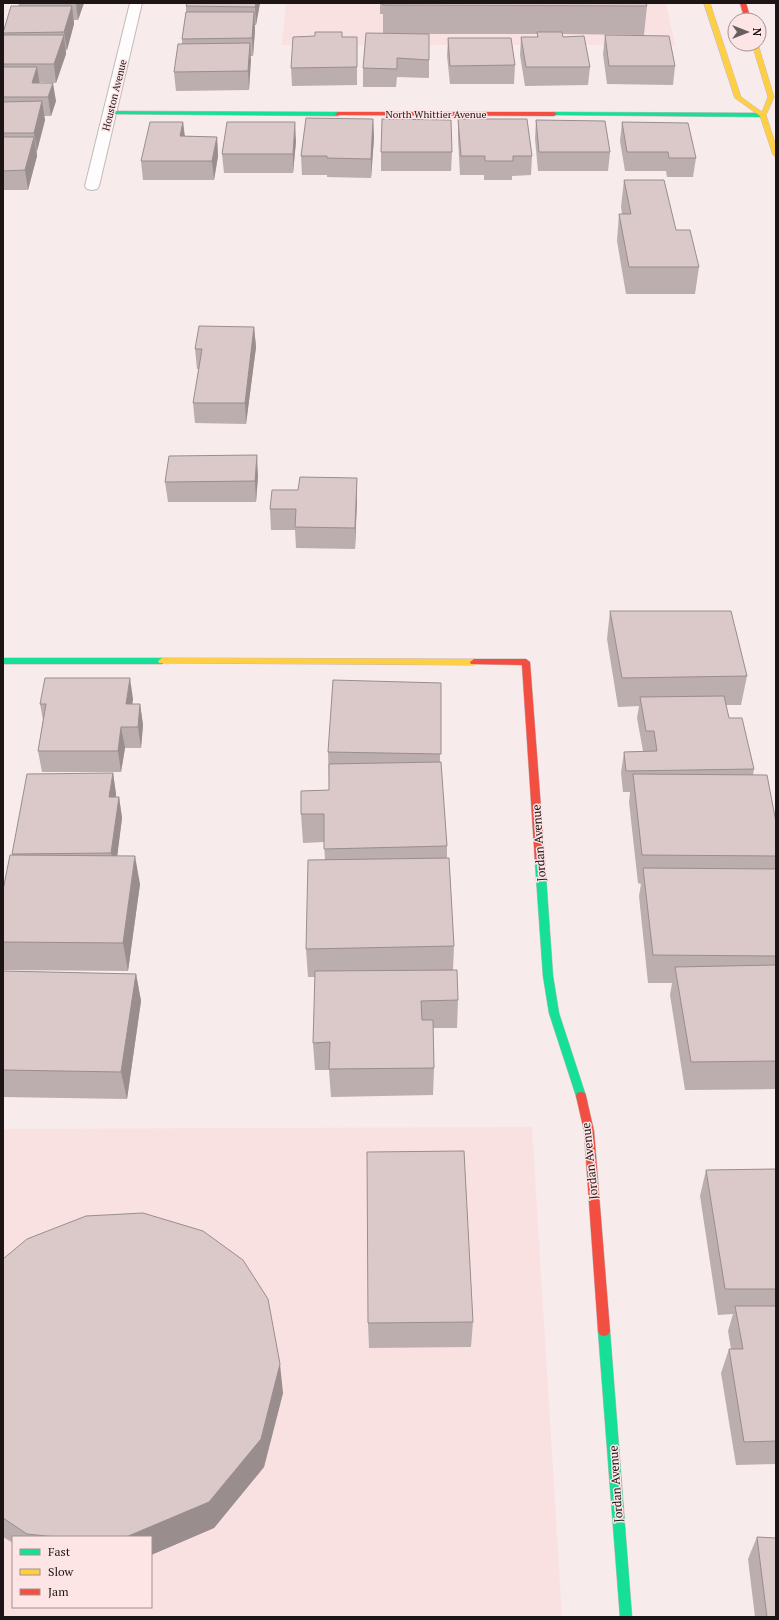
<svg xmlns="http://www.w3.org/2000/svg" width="779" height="1620" font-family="'PT Serif',serif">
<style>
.built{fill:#f9e1e2;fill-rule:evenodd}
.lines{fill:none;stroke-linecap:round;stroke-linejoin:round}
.street-casing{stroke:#c4baba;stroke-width:2}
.fast-casing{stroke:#c4baba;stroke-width:1}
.slow-casing{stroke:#c4baba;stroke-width:1}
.jam-casing{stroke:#c4baba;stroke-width:1}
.street{fill:#fefcfc;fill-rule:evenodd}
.fast{fill:#16e098;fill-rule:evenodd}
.slow{fill:#ffcf43;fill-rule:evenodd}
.jam{fill:#f24e42;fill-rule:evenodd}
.wall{fill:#bcadae}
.shaded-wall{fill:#998d8d}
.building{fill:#dbc9ca;stroke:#998d8d}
.labels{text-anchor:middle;stroke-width:3;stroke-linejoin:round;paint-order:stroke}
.far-street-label{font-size:10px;fill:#1c1415;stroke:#fde5e6}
.street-label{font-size:12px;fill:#1c1415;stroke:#fde5e6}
</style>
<rect width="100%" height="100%" fill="#f7ebeb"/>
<g class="built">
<path d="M286,3h380l9,42h-393z"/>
<path d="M532,1127l30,490h-559v-488zM13,1537h138v70h-138z"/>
</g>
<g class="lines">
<g class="street-casing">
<path id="street" d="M130,3h12l-43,183 -2,3 -5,1 -5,-1 -2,-3z"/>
</g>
<g class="fast-casing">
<g id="fast">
<path d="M110,111l228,1 3,2 -3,2 -230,-2v-2z"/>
<path d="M554,112l209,1 3,2 -3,2 -211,-2v-2z"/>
<path d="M3,658h159l4,3 -4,3h-159z"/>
<path d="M540,859l3,1 2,2 8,114 6,37 27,83 -1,3 -4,1 -4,-1 -1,-3 -27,-83 -6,-37 -8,-114 2,-2z"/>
<path d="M604,1326l4,1 2,4 22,286h-12l-22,-286 2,-4z"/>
</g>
</g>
<g class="slow-casing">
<g id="slow">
<path d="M704,3h6l31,94 21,15 6,-15 -16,-53h6l16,53 -8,18 10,31v11l-3,-2 -13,-39 -25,-18z"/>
<path d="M162,658l312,1 4,3 -4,3 -315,-2 -1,-2z"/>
</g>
</g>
<g class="jam-casing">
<g id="jam">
<path d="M740,3h6l5,17h-6z"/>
<path d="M338,112h216l3,2 -3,2 -218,-1 -1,-1z"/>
<path d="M474,659h52l4,3 15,200 -2,2h-6l-2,-2 -13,-197 -51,-1 -1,-2z"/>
<path d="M581,1092l4,1 1,3 8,35 16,200 -2,4 -4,1 -4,-1 -2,-4 -14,-200 -8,-35 1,-3z"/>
</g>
</g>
<use href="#street" class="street"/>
<use href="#fast" class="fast"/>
<use href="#slow" class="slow"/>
<use href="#jam" class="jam"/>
</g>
<g class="wall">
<path d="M18,3h66l-6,17h-4v4l-7,26h-1v4l-10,29 -17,-1 17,19 -5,15h-7l1,4 -8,31v5l-9,34h-25v-159l16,-25z"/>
<path d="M260,3l-4,22h-1v5l-2,26h-3l-1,34 -73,1 -2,-19 8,-28v-5l4,-27v-6z"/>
<path d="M380,3h266l1,3 -3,29 -82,-1 1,3 27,30 -2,18 -63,1 -5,-31 1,-18h16v-3h-128h20v44l-32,-1 -1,10h-33v-19l20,-34v-20h-3z"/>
<path d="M605,35l70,31 -2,19 -66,-1 -4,-30z"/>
<path d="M342,37h15v48l-65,1 -1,-18z"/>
<path d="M448,38l67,27 -1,19h-64l-3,-28z"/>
<path d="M373,119l1,19 -3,40 -44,-1v-2h-25l-1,-19z"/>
<path d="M458,119l74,37 -1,19 -19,1v4h-28v-5h-24l-2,-37z"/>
<path d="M536,120l74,32 -2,19h-70l-3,-32z"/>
<path d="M183,122l2,14 32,1 1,19 -4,24h-71l-2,-19z"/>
<path d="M622,122l74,36 -3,19h-26l-1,-6h-41l-5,-30z"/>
<path d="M296,141l-3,32h-69l-2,-19z"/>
<path d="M381,152h71l-1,19h-70z"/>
<path d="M624,180l52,50 23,37 -4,27h-69l-9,-53 2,-27h3l-1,-7z"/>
<path d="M254,327l2,20 -10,77 -51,-1 -2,-20 6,-34h-2l-2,-20z"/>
<path d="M258,476l-2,26h-88l-3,-20z"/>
<path d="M357,478v21l-2,50 -59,-1 -1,-18h-24l-1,-21 28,-19z"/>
<path d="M610,611l137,65 -6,29h-15l3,13 25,51 -1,6 23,47v267l-91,1 -15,-95 2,-12h-24l-9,-87 2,-12 -3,-1 -9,-81 1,-10h-7l-2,-19 3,-21 19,-1 -6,-33 2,-12 -21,1 -11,-68z"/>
<path d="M441,683l-1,79 7,84v12l7,88 -1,24 5,30 -1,28h-24l1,40 -1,27 -102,2 -2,-27h-14l-2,-27 2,-66h-7l-2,-28 19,-89 -1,-18 -21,1 -2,-29 28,-24 -1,-38z"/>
<path d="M133,699l-1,5h8l3,21 -2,23h-16l-4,24h-79l-4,-21 5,-31 -3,-16z"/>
<path d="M113,773l3,21v3h3l3,21 -5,38 23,28 -12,87 -125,-1v-80l9,-35v-1z"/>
<path d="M3,971l133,3 5,27 -14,98 -124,-2z"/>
<path d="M776,1169v295l-40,1 -15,-92 8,-24h2l-3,-18 5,-17 -15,1 -18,-119 6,-26z"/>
<path d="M3,1259l280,134 -19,74 -50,61 -63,27v-18h-138v6l-10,-6z"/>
<path d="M473,1322l-2,25 -102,1 -1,-25z"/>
<path d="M757,1537l19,80h-21l-7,-58z"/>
</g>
<g class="shaded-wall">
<path d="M76,3h8l-6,17z"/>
<path d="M256,3h4l-4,22 -1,-18z"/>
<path d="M72,6l2,18 -7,26 -3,-18z"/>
<path d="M254,12l1,18 -2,26 -1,-18z"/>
<path d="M64,35l2,19 -10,29 -2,-19z"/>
<path d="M250,43l1,18 -2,29 -1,-19z"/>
<path d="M37,67l3,19 -8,-3z"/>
<path d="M53,83l3,18 -5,15 -3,-19z"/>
<path d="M42,101l3,19 -8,31 -3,-18z"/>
<path d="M373,119l1,19 -3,40v-19z"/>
<path d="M183,122l2,19 -5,-5z"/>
<path d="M295,122l1,19 -3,32v-19z"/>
<path d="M34,137l3,19 -9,34 -3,-20z"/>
<path d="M217,137l1,19 -4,24 -2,-19z"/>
<path d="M254,327l2,20 -10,77 -1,-21z"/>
<path d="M257,455l1,21 -2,26 -1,-21z"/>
<path d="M357,478v21l-2,50v-21z"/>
<path d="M130,678l3,21 -4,26 -3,-21z"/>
<path d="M140,704l3,21 -2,23 -3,-21z"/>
<path d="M121,727l4,21 -4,24 -3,-21z"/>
<path d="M113,773l3,21 -3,24 -4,-21z"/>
<path d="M119,797l3,21 -7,56 -4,-21z"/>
<path d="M135,856l5,28 -12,87 -5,-28z"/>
<path d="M136,974l5,27 -14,98 -6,-27z"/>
<path d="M280,1364l3,29 -19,74 -50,61 -63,27v-18h-25z"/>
</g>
<g class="building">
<path d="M187,3h69l-1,4 -69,-1z"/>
<path d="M383,3h263l1,3 -264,-1z"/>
<path d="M11,6h61l-8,26 -61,1z"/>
<path d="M186,12h68l-2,26 -70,1z"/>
<path d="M315,32h27v5h15v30l-66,1 2,-31 22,-1z"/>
<path d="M537,32h25l1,5 21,-1 6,31h-64l-5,-30h17z"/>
<path d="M366,33l63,1v26l-32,-2v11l-34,-1z"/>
<path d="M3,35h61l-10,29h-51z"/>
<path d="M605,35l64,1 6,30h-66z"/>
<path d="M448,38h63l4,27 -65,1z"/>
<path d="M250,43l-2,28 -74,1 4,-28z"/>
<path d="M3,67h34l-5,16h21l-5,14h-45z"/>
<path d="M42,101l-8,32h-31v-31z"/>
<path d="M306,118l67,1 -2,40 -44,-1v-2h-26z"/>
<path d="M382,119l69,1 1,32h-71z"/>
<path d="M458,119h69l5,37h-19v5h-28v-5h-24z"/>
<path d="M536,120l69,1 5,31h-71z"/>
<path d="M150,122h33l-3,14 37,1 -5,24h-71z"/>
<path d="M227,122h68l-2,32h-71z"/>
<path d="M622,122l66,1 8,35h-27l-1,-6h-41z"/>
<path d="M3,137h31l-9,33 -22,1z"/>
<path d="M624,180h40l12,50h14l9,37h-70l-10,-53h12z"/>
<path d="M199,326l55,1 -9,76h-52l9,-54h-7z"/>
<path d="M257,455l-2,26 -90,1 4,-26z"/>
<path d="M300,477l57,1 -2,50 -60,-1 1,-18h-26l2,-19h26z"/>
<path d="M610,611h121l16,65 -125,2z"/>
<path d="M45,678h85l-4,26h14l-2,23h-17l-3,24h-80l8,-47h-6z"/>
<path d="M333,680l108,3v71l-113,-2z"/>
<path d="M724,696l5,22h13l12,51 -128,2 -2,-19 33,-1 -3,-20h-8l-6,-34z"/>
<path d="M441,762l6,84 -123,3v-35h-23v-23l28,-1v-26z"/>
<path d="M113,773l-4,24h10l-8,56 -99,1 15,-80z"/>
<path d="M633,774l134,1 9,47v34l-134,-1z"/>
<path d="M10,855l125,1 -12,87 -120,-1v-52z"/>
<path d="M449,858l5,88 -148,3 2,-89z"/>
<path d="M643,868l133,1v87l-123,-1z"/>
<path d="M776,965v96l-85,1 -16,-95z"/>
<path d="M457,970l1,30 -37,1 1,19h11l1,48 -105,1 1,-27 -17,1 2,-72z"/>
<path d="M3,971l133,3 -15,98 -118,-2z"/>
<path d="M464,1151l9,171 -105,1 -1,-171z"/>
<path d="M776,1169v120h-51l-19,-119z"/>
<path d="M143,1213l60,18 40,29 25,39 12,65 -19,75 -52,63 -83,35h-70l-29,-3 -24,-16v-259l24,-20 59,-23z"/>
<path d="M735,1306h41v135l-32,1 -15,-93h14z"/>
<path d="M757,1537l19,1v79h-9z"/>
</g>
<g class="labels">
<g class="far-street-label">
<text transform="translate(114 95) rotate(-76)" y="4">Houston Avenue</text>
<text x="436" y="118">North Whittier Avenue</text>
</g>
<g class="street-label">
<text transform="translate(539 843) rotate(-94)" y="4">Jordan Avenue</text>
<text transform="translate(590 1161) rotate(-96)" y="4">Jordan Avenue</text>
<text transform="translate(616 1484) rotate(-94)" y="4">Jordan Avenue</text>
</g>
</g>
<rect width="779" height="1620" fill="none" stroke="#1c1415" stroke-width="8"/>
<rect x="12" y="1536" width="140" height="72" fill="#fde5e6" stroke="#a39192"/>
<rect x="20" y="1549" width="20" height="6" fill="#16e098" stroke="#a39192"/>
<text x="48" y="1556" font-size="12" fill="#1c1415">Fast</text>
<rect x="20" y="1569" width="20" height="6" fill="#ffcf43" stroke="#a39192"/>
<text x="48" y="1576" font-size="12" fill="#1c1415">Slow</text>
<rect x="20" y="1589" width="20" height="6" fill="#f24e42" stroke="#a39192"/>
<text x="48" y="1596" font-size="12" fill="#1c1415">Jam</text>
<g transform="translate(747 32) rotate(90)"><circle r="19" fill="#fde5e6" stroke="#a39192"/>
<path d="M0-3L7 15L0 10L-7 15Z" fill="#695f60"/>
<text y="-6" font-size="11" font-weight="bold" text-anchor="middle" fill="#1c1415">N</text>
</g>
</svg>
